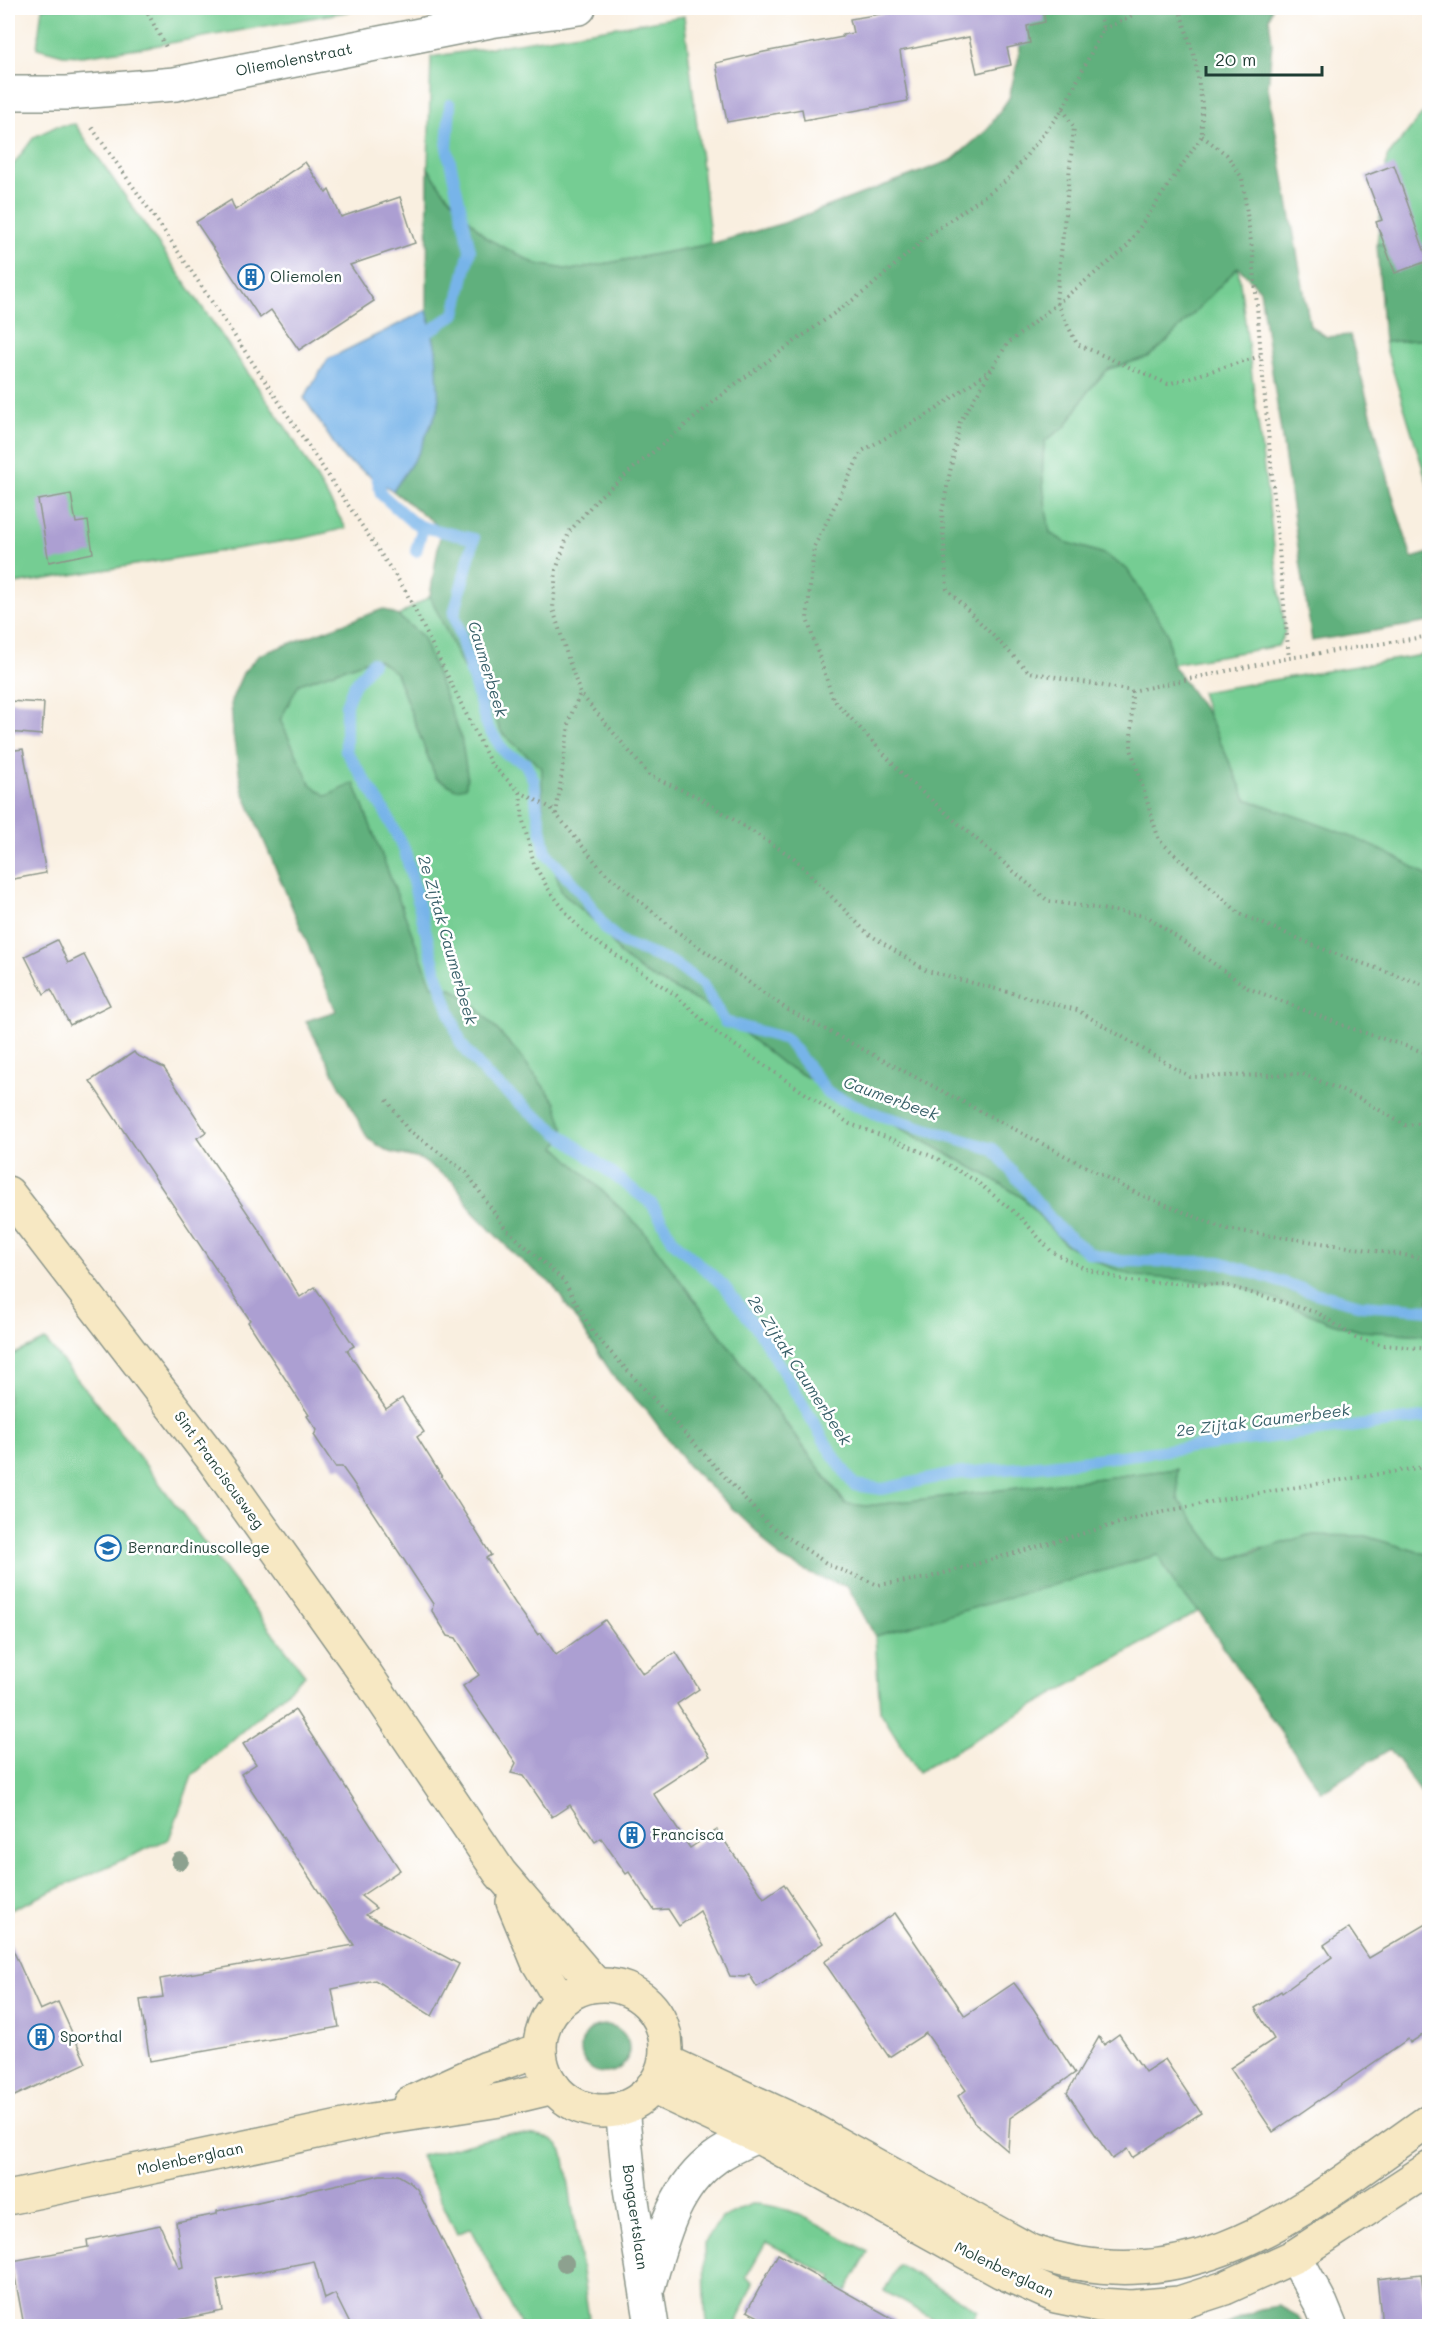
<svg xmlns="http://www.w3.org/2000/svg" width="1437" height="2334" font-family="Mali,sans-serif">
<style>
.green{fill:#75cd93;stroke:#4a8564;stroke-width:1.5}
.forest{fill:#60b07d;stroke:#407658;stroke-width:1.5}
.water{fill:#77b4e9;stroke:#4b788e;stroke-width:1.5}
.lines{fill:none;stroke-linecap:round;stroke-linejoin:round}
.stream{stroke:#77b4e9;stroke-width:12}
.building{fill:#ac9fd2}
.street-casing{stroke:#8c968a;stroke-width:36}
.secondary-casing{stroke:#8c968a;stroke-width:36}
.path{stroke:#8c968a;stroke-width:4;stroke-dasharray:1.5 4.5;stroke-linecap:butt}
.street{stroke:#fff;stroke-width:33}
.secondary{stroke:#f7e8c3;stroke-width:33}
.tree{fill:#8da18f}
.labels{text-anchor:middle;stroke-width:5;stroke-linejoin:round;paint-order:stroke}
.street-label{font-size:15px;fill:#1f3d34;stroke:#fff}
.poi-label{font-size:15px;fill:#1f3d34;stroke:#fff;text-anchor:start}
.water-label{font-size:16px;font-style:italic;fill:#39616a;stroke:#fff}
</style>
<rect width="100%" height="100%" fill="#fff"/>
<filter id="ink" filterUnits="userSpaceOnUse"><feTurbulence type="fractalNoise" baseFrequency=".0167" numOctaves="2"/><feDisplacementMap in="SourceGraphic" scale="12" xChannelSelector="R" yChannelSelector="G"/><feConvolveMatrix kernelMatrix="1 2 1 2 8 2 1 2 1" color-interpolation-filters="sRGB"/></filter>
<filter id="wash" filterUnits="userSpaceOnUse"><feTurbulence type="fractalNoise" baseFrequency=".008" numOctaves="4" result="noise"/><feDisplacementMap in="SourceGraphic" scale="24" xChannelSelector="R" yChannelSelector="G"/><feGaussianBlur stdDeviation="1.35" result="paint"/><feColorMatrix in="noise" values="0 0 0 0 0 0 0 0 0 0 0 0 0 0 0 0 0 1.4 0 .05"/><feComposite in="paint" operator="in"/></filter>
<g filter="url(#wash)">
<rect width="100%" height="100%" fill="#f9efe0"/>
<g class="green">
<path d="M42,8h314v2l-203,36 -71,10 -19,-1 -26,-7z"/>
<path d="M684,16l27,228 -140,26 -35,-6 -50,-26 -44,-49 -14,-21 3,-111z"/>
<path d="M1429,106v142l-52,-4 10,-87z"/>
<path d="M75,124l216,311 55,93 -42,10 -296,47v-376l5,-44 21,-28 23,-11z"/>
<path d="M1238,267l47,365 -7,14 -106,18 -5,-32 -63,-78 -39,-12 -15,-9c-5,-31 -11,-62 -5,-92l21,-15 22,-35 20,-22 40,-12 14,-11z"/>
<path d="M1429,339v149l-45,-146z"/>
<path d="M430,596l33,71 26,38 13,28 40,35 19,123 41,37 19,27 23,18 74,39 65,52 205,112 35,22 42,46 123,35 46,4 98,40 29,8 68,4v220l-64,-19 -108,13 -28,11 -8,-3 -43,-58 -1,-30 -311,37 -20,-2 -204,-275 -88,-83 2,-43 -38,-50 -48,-53 -18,-12 -20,-2 -78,-203 -27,13 -16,-11 -31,-65 19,-36 66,-23 14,-1 17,13 40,105 -14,-142 -24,-20z"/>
<path d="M1429,654v223c-55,-37 -121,-56 -183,-78l-38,-84 -7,-23z"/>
<path d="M45,1340l67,81 193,254 -113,101 -23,63 -161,72v-554z"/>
<path d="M1158,1554l20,36 21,21 -281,161 -38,-61 -5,-75z"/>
<path d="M508,2134c15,2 40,-1 51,12 3,3 4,10 6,13l24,159 -20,8h-48l-50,-98 -14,6 -37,-78z"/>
<path d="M751,2204c43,0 80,28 117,48l-26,46 -15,-8 6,-13 -67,-35 -20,35 7,5 -16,40 2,4h-31l-3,-18 -1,-65 18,-25z"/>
<path d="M899,2265l79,45 -8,16h-24l-62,-35z"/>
</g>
<g class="forest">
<path d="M1024,8h248l-3,10 3,25 -4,45 42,238 17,11 23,-2 45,169 17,54 17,-5v69l-117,19 -52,-351 -22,-23 -76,79 -14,11 -40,12 -20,22 -22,35 -21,15c-6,30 0,61 5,92l15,9 39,12 23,15 40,63 5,32 36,51 38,84c62,22 128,41 183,78v458l-68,-4 -29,-8 -98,-40 -100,-7 -35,-13 -34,-19 -42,-46 -35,-22 -205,-112 -65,-52 -74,-39 -23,-18 -19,-27 -41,-37 -18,-63 -1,-60 -40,-35 -13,-28 -26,-38 -33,-71 11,-68 -48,-37 26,-39 17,-102 -9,-40 1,-142 14,21 44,49 50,26 35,6 140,-26 73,-21 168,-63 35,-30 22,-32 10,-42z"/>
<path d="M1377,244l52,4v91l-45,3z"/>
<path d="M383,609l15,7 24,20 39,101 6,37 -1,13 -10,2 -20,-11 -40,-105 -17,-13 -14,1 -66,23 -19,36 31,65 16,11 27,-13 78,203 19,2 19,12 48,53 38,50 10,33 -11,10 87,83 203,275 21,2 311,-37 1,30 43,58 8,3 79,-25 57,1 64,19v249l-39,-55 -69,43 -122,-181 -21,-21 -20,-35 -283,81 -27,-49 -32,-11 -36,-18 -23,-26 -70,-67 -39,-53 -33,-34 -62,-93 -37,-29 -43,-44 -18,-29 -35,-24 -31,-7 -21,-13 -62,-118 30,-10 -94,-222 -9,-54 -2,-34 12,-28 16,-18z"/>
<circle cx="605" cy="2049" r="24"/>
<path d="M1279,2306l19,10 5,10h-81l37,-17z"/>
</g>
<path class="water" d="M427,310l9,40 3,56 -20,46 -26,39 -50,-33 -39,-60 24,-39z"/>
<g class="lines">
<g class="stream">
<path d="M418,339l37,-25 15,-64 -23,-102 3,-43"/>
<path d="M375,466l6,28 30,27 12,6 51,12 -20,75 33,112 18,27 20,10 9,18 3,27 9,45 36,41 25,36 16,13 50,20 29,21 23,38 61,17 43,55 50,21 114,34 67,81 29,23 31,8 100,1 91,30 50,13 69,5"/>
<path d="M416,551l7,-24"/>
<path d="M372,663l-19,24 -7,18v46l38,59 21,41 31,121 25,72 27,33 40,33 124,94 22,38 49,43 36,46 72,121 23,33 28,4 71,-15 95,-9 382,-48"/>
</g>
</g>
<g id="blocks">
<g class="building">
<path d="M916,8h127l2,14 -18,4 3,17 -23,5 4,17 -34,8 -8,-36 -69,14 8,50 -104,19 -2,-11 -75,13 -11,-59 48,-11 79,-15 -1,-2 11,-2 -3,-14z"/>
<path d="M305,162l21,31 3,-3 12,27 59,-20 15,46 -65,22 24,36 -75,49 -28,-40 -11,8 -64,-96 35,-22 4,10z"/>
<path d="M1394,165l34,96 -33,12 -19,-51 6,-2 -17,-44z"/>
<path d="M71,494l5,29 12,-2 5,32 -44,9 -11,-62z"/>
<path d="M8,701l36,2 -2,32 -34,-3z"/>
<path d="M23,749l23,124 -38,7v-129z"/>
<path d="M57,940l11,23 16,-8 26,50 -40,20 -19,-36 -7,5 -19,-38z"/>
<path d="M134,1052l2,3 28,13 42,64 -9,6 66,98 37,61 15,-10 39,59 -7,4 39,59 16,-11 22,34 -7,5 74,118 -5,3 29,45 23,32 3,-2 15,22 49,-35 38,54 33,-22 23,37 -22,15 33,52 -57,37 37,55 27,-18 47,68 20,-14 39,59 -66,44 -8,-13 -5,3 -14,-1 -30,-65 -21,15 -11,-17 -14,1 -25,-38 -3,2 -25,-36 -6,4 -25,-37 -18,12 -28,-41 -13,-3 5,-10 -53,-77 16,-11 -23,-37 -8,-2 -16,-25 1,-7 -81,-123 -10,-14h-7l-21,-32 3,-5 -10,-14 2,-1 -61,-93 2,-2 -160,-239z"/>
<path d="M295,1710l105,160 -39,26 15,12 -10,7 93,49 -27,52 -57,-36 -43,9 7,38 -189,34 -10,-61 23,-3 -3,-18 194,-34 -113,-171 15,-10 -13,-20z"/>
<path d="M895,1913l70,103 49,-33 19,25 42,65 -65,45 -2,33 -34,-29 -16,-26 8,-6 -40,-57 -37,24 -65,-95z"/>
<path d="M1430,1922v108l-20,13 -2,-4 -135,93 -43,-64 44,-29 -19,-31 26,-17 1,2 50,-36 -8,-12 25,-17 20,30z"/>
<path d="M8,1939l32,71 18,-8 28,61 -78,36z"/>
<path d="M1119,2034l26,38 20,-13 36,54 -69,45 -5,-9 -15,10 -45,-66 32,-56 5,8z"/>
<path d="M380,2175h18l10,6 9,8 68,137h-134l-16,-32 -10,5 -11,-38 -97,19 6,31 -75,15h-124l-12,-65 76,-14 -1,-7 73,-15 19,43 4,-1 -7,-45 41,-8v-3z"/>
<path d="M778,2254l128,72h-130l-29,-15z"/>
<path d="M1421,2274l7,52h-46l-5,-47z"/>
</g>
</g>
</g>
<g filter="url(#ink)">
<use href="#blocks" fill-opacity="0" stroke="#8c968a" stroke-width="1.5"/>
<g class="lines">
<g class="street-casing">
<g id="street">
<path d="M8,93h59l108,-9 315,-63 89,-13"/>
<path d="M622,2108l8,80 22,138"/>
<path d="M1295,2256l26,48 9,22"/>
<path d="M649,2284c13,-46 25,-97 66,-126 13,-10 28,-16 42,-22"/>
</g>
</g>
<g class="secondary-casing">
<g id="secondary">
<path d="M8,1193l204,265 155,218 133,197 96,112"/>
<path d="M513,1902l25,60 23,38"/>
<circle cx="603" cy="2048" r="63"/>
<path d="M665,2061l136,63 229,127c165,56 273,-42 400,-131"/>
<path d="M652,2087l105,49 245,136 54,24 44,9 31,2 48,-4 46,-15 70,-32 135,-88"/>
<path d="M410,2103l77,-35 53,-18"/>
<path d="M8,2198l364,-78 128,-20 54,-13"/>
</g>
</g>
<g class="path">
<path d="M145,8l22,41"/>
<path d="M1099,8l4,21 -40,80 -56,71 -78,55 -61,54 -138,99 -131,109 -30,35 -13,38 -3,39 15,49 12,35 70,83 48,21 96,61 73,75 60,38 150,39 113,67 113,-3 54,23 48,28 25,-2"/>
<path d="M1179,8l16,51 7,45v32l-77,113 -118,95 -47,78 -18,90 5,77 82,83 103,19 157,-33"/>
<path d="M1103,29l25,-11 13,-10"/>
<path d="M1063,109l11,18 -18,175 21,42 91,40 93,-28 28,302 141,-22"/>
<path d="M92,128l77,110 236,352 86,174 29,28 31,16 52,63 72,59 113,80 348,183 90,36 204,30"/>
<path d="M1202,136l25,19 15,23 11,78 8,100"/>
<path d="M991,369l-57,42 -72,40 -48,96 -7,72 26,80 75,81 140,121 99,15 101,72 102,40 80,26"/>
<path d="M1132,691l-1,58 28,91 81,74 88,37 102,36"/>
<path d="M520,792l3,29 11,43 13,23 25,33 17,17 88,59 37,35 136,93 44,16 44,19 38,22 44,36 32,35 34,17 42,12 97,4 93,28 38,25 27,7 47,4"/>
<path d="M556,814l14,-96 10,-25"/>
<path d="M387,1100l21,30 58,42 39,56 59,53 29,52 175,191 61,41 49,20 49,-7 217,-62 90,-19 196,-31"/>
</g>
<use href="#street" class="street"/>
<use href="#secondary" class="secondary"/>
</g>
<g class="tree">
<circle cx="180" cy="1861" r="9"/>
<circle cx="565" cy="2263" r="9"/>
</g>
</g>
<defs>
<g id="building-ring" transform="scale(1.35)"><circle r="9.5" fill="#fff" stroke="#1f6fb2" stroke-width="1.5"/><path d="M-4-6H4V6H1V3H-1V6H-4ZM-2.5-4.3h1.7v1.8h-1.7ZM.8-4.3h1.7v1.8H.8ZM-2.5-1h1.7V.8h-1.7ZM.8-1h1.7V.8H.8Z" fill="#1f6fb2"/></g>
<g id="school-ring" transform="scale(1.35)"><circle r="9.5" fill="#fff" stroke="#1f6fb2" stroke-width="1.5"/><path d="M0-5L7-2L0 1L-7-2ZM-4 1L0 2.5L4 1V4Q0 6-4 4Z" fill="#1f6fb2"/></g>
</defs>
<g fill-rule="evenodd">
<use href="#building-ring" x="251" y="277"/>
<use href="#school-ring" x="108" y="1548"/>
<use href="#building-ring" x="632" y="1835"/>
<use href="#building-ring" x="41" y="2037"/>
</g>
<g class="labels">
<g class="street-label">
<text transform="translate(294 60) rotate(-11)" y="5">Oliemolenstraat</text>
<text transform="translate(219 1470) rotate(54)" y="5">Sint Franciscusweg</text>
<text transform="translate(190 2159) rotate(-12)" y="5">Molenberglaan</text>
<text transform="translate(635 2217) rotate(82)" y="5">Bongaertslaan</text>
<text transform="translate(1004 2270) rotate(26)" y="5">Molenberglaan</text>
</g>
<g class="poi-label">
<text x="270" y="282">Oliemolen</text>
<text x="128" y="1553">Bernardinuscollege</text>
<text x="652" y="1840">Francisca</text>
<text x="60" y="2042">Sporthal</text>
</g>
<g class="water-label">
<text transform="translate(488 669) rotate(73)" y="6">Caumerbeek</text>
<text transform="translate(448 940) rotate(74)" y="6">2e Zijtak Caumerbeek</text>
<text transform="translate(891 1098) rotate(20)" y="6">Caumerbeek</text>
<text transform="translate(800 1370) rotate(57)" y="6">2e Zijtak Caumerbeek</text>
<text transform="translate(1263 1420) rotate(-7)" y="6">2e Zijtak Caumerbeek</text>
</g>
</g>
<rect width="1437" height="2334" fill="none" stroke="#fff" stroke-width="30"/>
<path d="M1206 66v9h116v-9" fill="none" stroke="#1f3d34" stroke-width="3"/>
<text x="1215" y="66" font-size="18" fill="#1f3d34" stroke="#ffffff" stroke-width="4.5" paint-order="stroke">20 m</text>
</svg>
